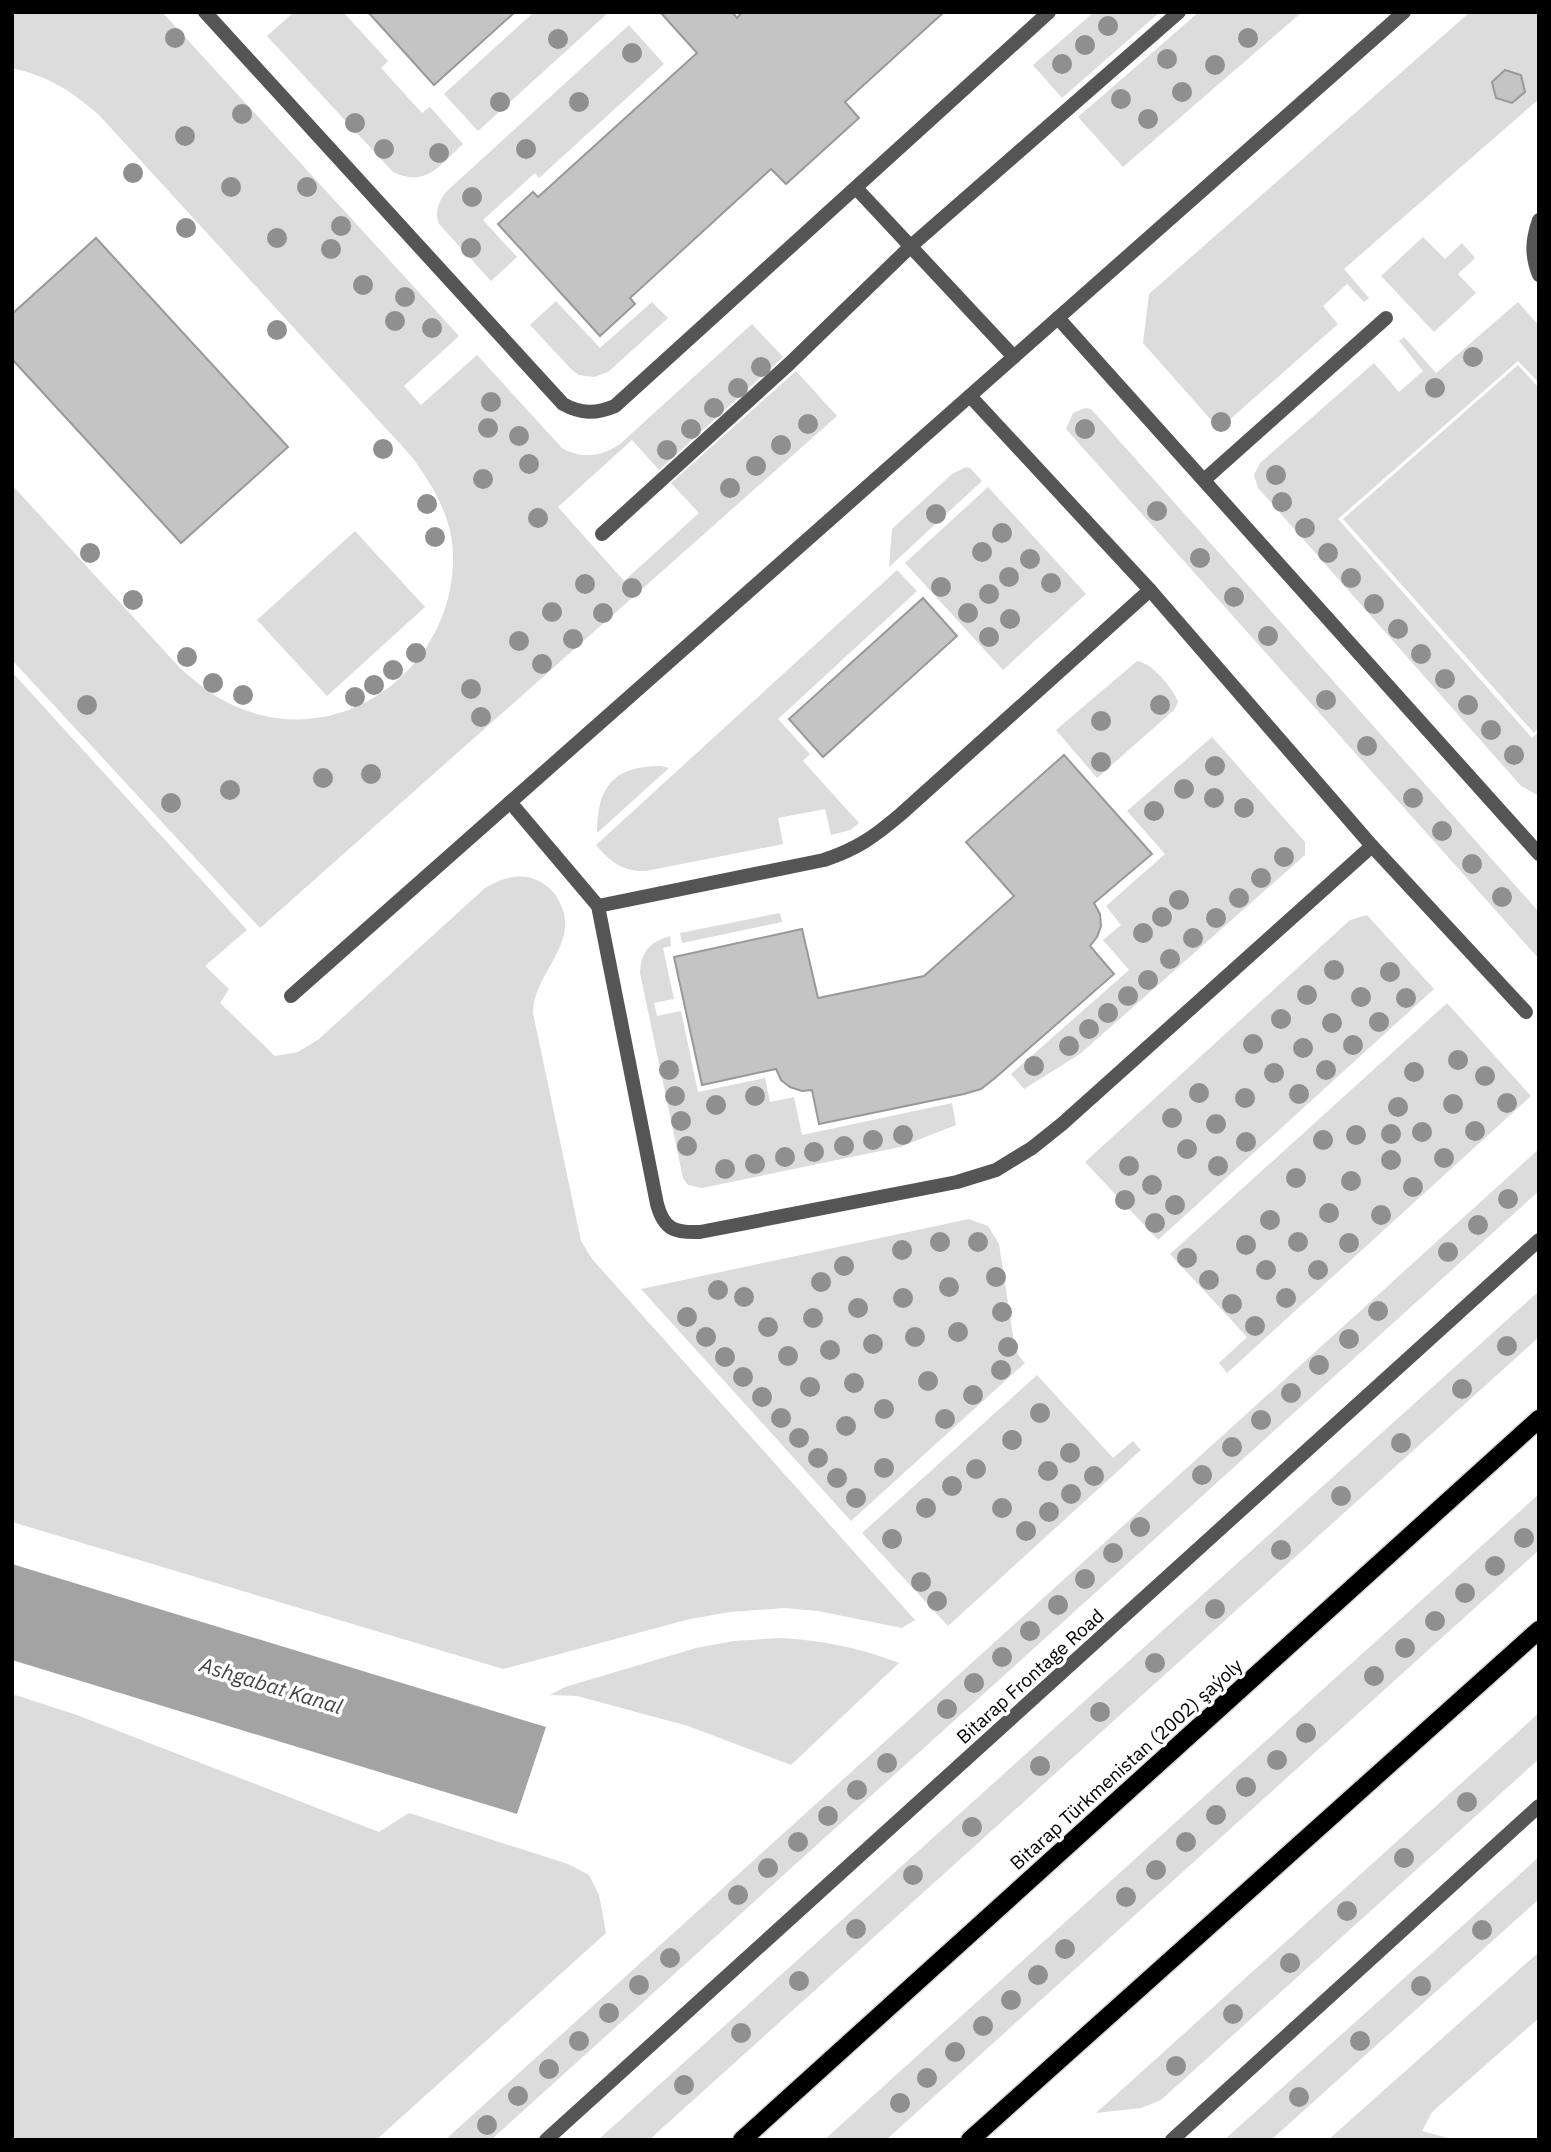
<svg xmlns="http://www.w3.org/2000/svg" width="1551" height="2152" font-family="'IBM Plex Sans',sans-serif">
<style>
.green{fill:#dcdcdc}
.water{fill:#a3a3a3}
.building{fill:#c4c4c4;stroke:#999;stroke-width:2}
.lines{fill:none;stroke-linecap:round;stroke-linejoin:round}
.primary-casing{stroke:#dbdbdb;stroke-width:21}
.lane{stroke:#555;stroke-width:14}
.street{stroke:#555;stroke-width:14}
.primary{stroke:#000;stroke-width:18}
.tree{fill:#8f8f8f}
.labels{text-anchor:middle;stroke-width:7;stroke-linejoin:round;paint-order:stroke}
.street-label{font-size:19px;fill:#000;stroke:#fff}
.water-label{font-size:21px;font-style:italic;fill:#444;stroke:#fff}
</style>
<rect width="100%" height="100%" fill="#fff"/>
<g class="green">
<path d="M12,12h150l297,324 -55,50 17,19 56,-50 85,93c18,11 40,9 58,-4l132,-120 31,33 -124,113 -27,-30 -74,67 66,74 75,-68 -28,-30 125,-112 41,45 -577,512 -248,-268v-175l168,183c17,15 35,30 57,39 106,46 219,-41 216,-153 -1,-37 -20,-68 -41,-97l-313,-342c-29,-25 -49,-38 -87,-47z"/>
<path d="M294,12h49l45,49 -7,7 41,45 8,-6 33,37c-23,21 -37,44 -70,28l-126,-136z"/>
<path d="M534,12h75l-131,119 -34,-37z"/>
<path d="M1094,12h66l-98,86 -29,-33z"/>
<path d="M1199,12h103l-179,155 -45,-50z"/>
<path d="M1470,12h69v87l-195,170 25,29 -5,4 -17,-18 -24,22 15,18 -119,105 -76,-86 6,-49z"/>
<path d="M629,25l35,39 -125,114 -4,-5 -52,47 34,37 -26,24 -52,-57c-5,-11 0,-24 8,-33z"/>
<path d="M1423,237l22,22 17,-16 13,15 -17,16 18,19 -42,39 -53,-56z"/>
<path d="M556,301l44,47 52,-46 16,16 -60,54 -14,5 -15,-2 -7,-5 -42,-45z"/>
<path d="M1518,302l21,24v57l-21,-22 -180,158 194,219 7,-6v64l-18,-10 -263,-298 -4,-13 6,-12 114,-100 25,29 24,-21 -24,-30 5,-4 32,36z"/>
<path d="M1518,365l21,23v340l-5,5 -191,-214z"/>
<path d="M1085,408l6,1 448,503v47l-473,-530 7,-16z"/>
<path d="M966,467l4,1 12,13 -93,86 3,-38 60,-55z"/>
<path d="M988,487l98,107 -83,76 -98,-107z"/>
<path d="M355,531l70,76 -98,89 -70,-76z"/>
<path d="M897,570l20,21 -139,128 32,35 -7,7 56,62 -9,7 -19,5 -6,-26 -47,9 5,26 -137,27c-24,1 -35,-9 -50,-26z"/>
<path d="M1137,661c15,2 36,27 41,41l-4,8 -77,68 -41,-48z"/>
<path d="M12,672l235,258 -42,36 24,23 -9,14 55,53 23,-4 21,-13 166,-151c17,-10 36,-17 56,-6 8,5 14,11 18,19 23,42 -26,72 -26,112l48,228 11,18 323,361 -13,8 -84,-17 -34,-3 -54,4 -40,7 -187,50 -491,-147z"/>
<path d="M1212,737l93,105v13l-225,199 -56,35 -13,-15 118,-104 -26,-30 18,-15 -15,-19 59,-52 -38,-43z"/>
<path d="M661,766l8,2 -72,65c0,-46 16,-67 64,-67z"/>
<path d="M780,913l2,9 -100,21 -2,-10z"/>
<path d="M1367,915l67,74 -276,251 -73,-78 265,-242z"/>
<path d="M670,936l1,10 -8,2 11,51 -20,4 3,13 24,-5 17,81 67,-14 5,24 24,-5 8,38 150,-32 4,22 -56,22 -198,41 -14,-3 -5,-7 -43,-205c1,-22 10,-31 30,-37z"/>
<path d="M1447,1003l84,93 -304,277 -8,-10 28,-26 -77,-83z"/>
<path d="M1539,1149v42l-1048,949h-46z"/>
<path d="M969,1219l19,7 11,18 15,98 5,14 6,7 -174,158 -210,-232z"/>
<path d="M1539,1291v46l-890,803h-51z"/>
<path d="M1037,1375l76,83 20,-17 8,9 -193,176 -86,-93z"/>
<path d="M1539,1494v56l-653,590h-62z"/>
<path d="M780,1638c42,2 80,10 119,25l-108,102 -103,-39 -111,-30 -27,-1 15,-8 131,-39 38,-7z"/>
<path d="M12,1694l65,21 302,117 30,-19 159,51 21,11 10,20 7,38 -230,207h-364z"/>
<path d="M1539,1713v46l-378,341 -20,8 -45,5z"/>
<path d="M1539,1857v42l-268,241h-47z"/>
<path d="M1539,1952v66l-107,94 -10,19 33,9h-127z"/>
</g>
<path class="water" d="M12,1564l534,163 -29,87 -505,-154z"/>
<g class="building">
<path d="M368,12h147l-81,73z"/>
<path d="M660,12h72l5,6 5,-6h202l-99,90 14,16 -73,66 -15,-15 -141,129 5,6 -35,32 -102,-112 35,-32 5,5 159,-144z"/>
<path d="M1505,70l16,5 4,17 -13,11 -16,-5 -4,-16z"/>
<path d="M96,238l192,209 -107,96 -169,-184v-45z"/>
<path d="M923,598l34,38 -134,121 -34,-38z"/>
<path d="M1064,755l88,99 -58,49 6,11 1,12 -4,11 -7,9 24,28 -119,104 -14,11 -17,5 -145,30 -7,-34 -10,1 -12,-4 -9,-7 -5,-11 -74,16 -28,-128 128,-28 16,69 106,-22 90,-80 -48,-54z"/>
</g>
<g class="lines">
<g class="primary-casing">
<g id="primary">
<path d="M742,2140l797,-721"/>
<path d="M970,2140l569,-510"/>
</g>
</g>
<g class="lane">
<path d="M205,12l358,392c18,10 33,10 52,2l434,-394"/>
<path d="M856,188l158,169"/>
<path d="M1539,220c-7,20 -8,35 0,55"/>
<path d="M1058,318l481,536"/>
<path d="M970,396l180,194 222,256 154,166"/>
<path d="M1204,480l182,-162"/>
<path d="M602,534l187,-170 122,-118 268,-234"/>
<path d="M510,802l88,104 59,298c7,26 18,29 43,28l257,-50 39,-12 36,-22 30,-24 310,-278"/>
<path d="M598,906l226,-46c33,-11 50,-23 77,-46l249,-224"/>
</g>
<g class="street">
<path d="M291,996l1113,-984"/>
<path d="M546,2140l993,-900"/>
<path d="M1172,2140l367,-334"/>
</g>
<use href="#primary" class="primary"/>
</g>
<g class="tree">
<circle cx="1108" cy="26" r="10"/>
<circle cx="175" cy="38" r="10"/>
<circle cx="1248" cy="38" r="10"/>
<circle cx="558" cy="39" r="10"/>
<circle cx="1085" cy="45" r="10"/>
<circle cx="632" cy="53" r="10"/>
<circle cx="1167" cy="59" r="10"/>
<circle cx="1062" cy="64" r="10"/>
<circle cx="1215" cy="65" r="10"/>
<circle cx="1182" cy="92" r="10"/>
<circle cx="1121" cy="99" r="10"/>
<circle cx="500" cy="102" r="10"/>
<circle cx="579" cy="102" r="10"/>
<circle cx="242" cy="114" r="10"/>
<circle cx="1148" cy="119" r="10"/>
<circle cx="355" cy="123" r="10"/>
<circle cx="185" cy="136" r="10"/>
<circle cx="384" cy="149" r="10"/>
<circle cx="526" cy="149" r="10"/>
<circle cx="439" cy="153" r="10"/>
<circle cx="133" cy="173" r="10"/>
<circle cx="231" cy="187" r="10"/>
<circle cx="307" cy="187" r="10"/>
<circle cx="472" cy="197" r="10"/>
<circle cx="341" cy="226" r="10"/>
<circle cx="186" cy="228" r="10"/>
<circle cx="277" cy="238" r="10"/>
<circle cx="471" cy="248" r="10"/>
<circle cx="331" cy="249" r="10"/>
<circle cx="363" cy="285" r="10"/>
<circle cx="405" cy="297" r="10"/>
<circle cx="395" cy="321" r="10"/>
<circle cx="432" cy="328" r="10"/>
<circle cx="277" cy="330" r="10"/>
<circle cx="1473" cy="357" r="10"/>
<circle cx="761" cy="367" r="10"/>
<circle cx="738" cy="388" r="10"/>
<circle cx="1435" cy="388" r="10"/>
<circle cx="491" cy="402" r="10"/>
<circle cx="714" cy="408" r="10"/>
<circle cx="1221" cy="422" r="10"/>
<circle cx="808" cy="424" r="10"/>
<circle cx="488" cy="428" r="10"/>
<circle cx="691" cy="429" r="10"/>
<circle cx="1085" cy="429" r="10"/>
<circle cx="519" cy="436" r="10"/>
<circle cx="781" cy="445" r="10"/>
<circle cx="383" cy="449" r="10"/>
<circle cx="667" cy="450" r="10"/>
<circle cx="529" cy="464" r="10"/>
<circle cx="756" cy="466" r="10"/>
<circle cx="1276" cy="475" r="10"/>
<circle cx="483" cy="479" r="10"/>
<circle cx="730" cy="488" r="10"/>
<circle cx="1282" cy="502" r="10"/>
<circle cx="427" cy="504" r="10"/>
<circle cx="1157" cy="511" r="10"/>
<circle cx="936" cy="514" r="10"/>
<circle cx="538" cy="518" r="10"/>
<circle cx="1305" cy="528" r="10"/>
<circle cx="1002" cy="533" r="10"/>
<circle cx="435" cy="537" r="10"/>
<circle cx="982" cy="552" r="10"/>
<circle cx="90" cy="553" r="10"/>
<circle cx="1328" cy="553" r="10"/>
<circle cx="1200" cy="558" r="10"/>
<circle cx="1030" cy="559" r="10"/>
<circle cx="1009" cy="577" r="10"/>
<circle cx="1351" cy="578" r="10"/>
<circle cx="1051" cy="583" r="10"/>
<circle cx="585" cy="584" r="10"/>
<circle cx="941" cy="587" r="10"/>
<circle cx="632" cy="588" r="10"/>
<circle cx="989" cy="594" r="10"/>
<circle cx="1234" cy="597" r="10"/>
<circle cx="133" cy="600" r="10"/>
<circle cx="1374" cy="604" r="10"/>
<circle cx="552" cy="612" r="10"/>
<circle cx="603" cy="613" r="10"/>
<circle cx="968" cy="613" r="10"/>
<circle cx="1010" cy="619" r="10"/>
<circle cx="1398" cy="629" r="10"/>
<circle cx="1268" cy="636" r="10"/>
<circle cx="989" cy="637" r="10"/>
<circle cx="573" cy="639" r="10"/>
<circle cx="519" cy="641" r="10"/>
<circle cx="416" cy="653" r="10"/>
<circle cx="1421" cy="654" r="10"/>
<circle cx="187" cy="657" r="10"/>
<circle cx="542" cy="664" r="10"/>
<circle cx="393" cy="670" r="10"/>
<circle cx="1445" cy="679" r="10"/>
<circle cx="213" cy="683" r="10"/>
<circle cx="374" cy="685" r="10"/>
<circle cx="471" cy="689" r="10"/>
<circle cx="243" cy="695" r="10"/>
<circle cx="355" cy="697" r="10"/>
<circle cx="1326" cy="700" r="10"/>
<circle cx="87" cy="705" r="10"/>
<circle cx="1160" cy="705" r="10"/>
<circle cx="1468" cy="705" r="10"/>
<circle cx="481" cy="717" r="10"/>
<circle cx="1101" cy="721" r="10"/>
<circle cx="1491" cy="730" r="10"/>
<circle cx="1367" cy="746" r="10"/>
<circle cx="1514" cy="755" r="10"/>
<circle cx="1101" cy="762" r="10"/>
<circle cx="1215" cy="766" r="10"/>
<circle cx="371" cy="774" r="10"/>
<circle cx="323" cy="778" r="10"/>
<circle cx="1184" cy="789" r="10"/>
<circle cx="230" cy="790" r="10"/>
<circle cx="1214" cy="798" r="10"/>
<circle cx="1413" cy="798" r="10"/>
<circle cx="171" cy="803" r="10"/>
<circle cx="1244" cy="808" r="10"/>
<circle cx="1154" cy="811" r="10"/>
<circle cx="1442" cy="831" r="10"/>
<circle cx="1284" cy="857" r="10"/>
<circle cx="1472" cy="864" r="10"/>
<circle cx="1261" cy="878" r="10"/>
<circle cx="1502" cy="897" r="10"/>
<circle cx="1239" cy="898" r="10"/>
<circle cx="1179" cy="900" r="10"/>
<circle cx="1162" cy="917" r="10"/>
<circle cx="1216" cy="918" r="10"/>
<circle cx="1143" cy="933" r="10"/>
<circle cx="1193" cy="938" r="10"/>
<circle cx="1170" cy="959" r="10"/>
<circle cx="1334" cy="970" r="10"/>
<circle cx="1390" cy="972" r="10"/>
<circle cx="1148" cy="980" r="10"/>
<circle cx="1307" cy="995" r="10"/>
<circle cx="1128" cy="996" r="10"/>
<circle cx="1361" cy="997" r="10"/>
<circle cx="1406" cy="998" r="10"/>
<circle cx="1108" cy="1013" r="10"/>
<circle cx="1281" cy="1019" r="10"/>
<circle cx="1379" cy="1022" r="10"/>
<circle cx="1332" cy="1023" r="10"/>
<circle cx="1089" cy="1029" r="10"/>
<circle cx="1253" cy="1044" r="10"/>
<circle cx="1353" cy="1045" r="10"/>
<circle cx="1069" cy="1046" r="10"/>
<circle cx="1303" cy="1048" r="10"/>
<circle cx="1458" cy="1060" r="10"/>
<circle cx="1034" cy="1066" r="10"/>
<circle cx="669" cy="1070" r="10"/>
<circle cx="1326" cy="1070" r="10"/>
<circle cx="1414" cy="1072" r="10"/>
<circle cx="1274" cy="1073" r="10"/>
<circle cx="1485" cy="1076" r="10"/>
<circle cx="1199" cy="1093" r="10"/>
<circle cx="1299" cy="1094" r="10"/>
<circle cx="675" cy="1096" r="10"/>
<circle cx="755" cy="1096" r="10"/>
<circle cx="1245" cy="1098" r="10"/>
<circle cx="1507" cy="1103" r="10"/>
<circle cx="1453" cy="1104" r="10"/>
<circle cx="716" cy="1105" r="10"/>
<circle cx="1398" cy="1107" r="10"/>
<circle cx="1172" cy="1118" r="10"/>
<circle cx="681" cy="1121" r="10"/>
<circle cx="1216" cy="1124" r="10"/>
<circle cx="1475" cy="1131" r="10"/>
<circle cx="1422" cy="1132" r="10"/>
<circle cx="1391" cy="1134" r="10"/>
<circle cx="903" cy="1135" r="10"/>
<circle cx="1356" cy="1135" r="10"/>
<circle cx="873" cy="1140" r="10"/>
<circle cx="1323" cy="1140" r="10"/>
<circle cx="1246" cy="1142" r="10"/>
<circle cx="687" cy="1146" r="10"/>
<circle cx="844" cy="1146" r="10"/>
<circle cx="1187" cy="1149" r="10"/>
<circle cx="814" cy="1152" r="10"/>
<circle cx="785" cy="1157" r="10"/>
<circle cx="1444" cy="1158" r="10"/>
<circle cx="1391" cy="1160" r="10"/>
<circle cx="755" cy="1164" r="10"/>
<circle cx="1129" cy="1166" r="10"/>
<circle cx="1218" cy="1166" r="10"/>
<circle cx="725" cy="1169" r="10"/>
<circle cx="1296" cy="1178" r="10"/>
<circle cx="1351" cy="1181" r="10"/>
<circle cx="1152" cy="1185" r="10"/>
<circle cx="1413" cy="1187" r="10"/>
<circle cx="1508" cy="1199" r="10"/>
<circle cx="1125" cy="1200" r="10"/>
<circle cx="1175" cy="1205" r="10"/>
<circle cx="1329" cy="1213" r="10"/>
<circle cx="1381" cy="1215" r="10"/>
<circle cx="1270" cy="1220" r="10"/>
<circle cx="1155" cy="1223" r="10"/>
<circle cx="1478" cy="1225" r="10"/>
<circle cx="940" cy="1242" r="10"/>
<circle cx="978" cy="1242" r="10"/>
<circle cx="1298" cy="1242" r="10"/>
<circle cx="1349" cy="1243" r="10"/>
<circle cx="1246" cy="1245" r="10"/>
<circle cx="902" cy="1250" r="10"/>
<circle cx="1448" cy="1252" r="10"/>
<circle cx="1187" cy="1258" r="10"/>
<circle cx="844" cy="1266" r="10"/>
<circle cx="1266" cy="1270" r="10"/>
<circle cx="1318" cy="1270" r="10"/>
<circle cx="996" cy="1277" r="10"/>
<circle cx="1209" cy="1280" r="10"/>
<circle cx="821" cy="1282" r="10"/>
<circle cx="949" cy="1287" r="10"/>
<circle cx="718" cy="1290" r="10"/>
<circle cx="744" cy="1297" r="10"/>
<circle cx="903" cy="1298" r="10"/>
<circle cx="1286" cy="1298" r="10"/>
<circle cx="1232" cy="1304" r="10"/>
<circle cx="858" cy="1308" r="10"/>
<circle cx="1378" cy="1311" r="10"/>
<circle cx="1002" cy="1312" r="10"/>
<circle cx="687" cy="1317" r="10"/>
<circle cx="813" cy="1318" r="10"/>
<circle cx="1255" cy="1326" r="10"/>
<circle cx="768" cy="1327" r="10"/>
<circle cx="958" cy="1332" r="10"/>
<circle cx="706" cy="1337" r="10"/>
<circle cx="915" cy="1337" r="10"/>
<circle cx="1349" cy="1339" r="10"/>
<circle cx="873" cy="1344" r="10"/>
<circle cx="1507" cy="1346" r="10"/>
<circle cx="1008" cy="1347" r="10"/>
<circle cx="830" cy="1350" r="10"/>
<circle cx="788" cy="1356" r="10"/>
<circle cx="725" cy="1357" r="10"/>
<circle cx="1319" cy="1365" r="10"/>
<circle cx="1001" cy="1370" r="10"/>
<circle cx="743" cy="1377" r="10"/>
<circle cx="928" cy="1381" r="10"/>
<circle cx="854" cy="1383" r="10"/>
<circle cx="810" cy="1387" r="10"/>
<circle cx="1462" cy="1389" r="10"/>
<circle cx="1291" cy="1393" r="10"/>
<circle cx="973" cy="1395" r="10"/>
<circle cx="762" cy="1397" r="10"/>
<circle cx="884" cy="1409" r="10"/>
<circle cx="1040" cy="1413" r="10"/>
<circle cx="781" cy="1418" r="10"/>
<circle cx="945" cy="1419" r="10"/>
<circle cx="1261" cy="1420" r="10"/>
<circle cx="846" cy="1426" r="10"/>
<circle cx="799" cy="1438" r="10"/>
<circle cx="1012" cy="1440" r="10"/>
<circle cx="1401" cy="1443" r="10"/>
<circle cx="1232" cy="1447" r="10"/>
<circle cx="1070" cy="1453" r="10"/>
<circle cx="818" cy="1458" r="10"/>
<circle cx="884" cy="1468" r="10"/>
<circle cx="976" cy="1469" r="10"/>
<circle cx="1048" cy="1471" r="10"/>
<circle cx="1202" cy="1475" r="10"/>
<circle cx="1094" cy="1476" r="10"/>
<circle cx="837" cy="1478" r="10"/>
<circle cx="952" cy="1486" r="10"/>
<circle cx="1071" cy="1494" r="10"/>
<circle cx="1341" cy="1496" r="10"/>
<circle cx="856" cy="1498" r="10"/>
<circle cx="926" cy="1508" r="10"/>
<circle cx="1002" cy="1508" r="10"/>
<circle cx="1049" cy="1512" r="10"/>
<circle cx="1140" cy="1527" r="10"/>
<circle cx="1026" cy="1531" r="10"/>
<circle cx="1524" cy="1538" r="10"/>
<circle cx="892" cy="1539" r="10"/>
<circle cx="1281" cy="1550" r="10"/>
<circle cx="1113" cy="1553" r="10"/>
<circle cx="1495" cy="1566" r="10"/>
<circle cx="1085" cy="1579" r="10"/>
<circle cx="921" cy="1582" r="10"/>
<circle cx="1465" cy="1593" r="10"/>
<circle cx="937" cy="1601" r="10"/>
<circle cx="1058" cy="1605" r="10"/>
<circle cx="1215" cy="1609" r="10"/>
<circle cx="1435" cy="1621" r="10"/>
<circle cx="1030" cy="1631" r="10"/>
<circle cx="1405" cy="1648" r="10"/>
<circle cx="1002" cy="1657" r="10"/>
<circle cx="1155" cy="1663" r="10"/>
<circle cx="1374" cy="1676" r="10"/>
<circle cx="974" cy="1683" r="10"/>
<circle cx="947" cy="1709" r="10"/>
<circle cx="1100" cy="1712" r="10"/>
<circle cx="1306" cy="1733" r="10"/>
<circle cx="1277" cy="1760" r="10"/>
<circle cx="887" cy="1763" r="10"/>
<circle cx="1040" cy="1766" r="10"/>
<circle cx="1246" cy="1787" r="10"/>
<circle cx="857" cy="1790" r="10"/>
<circle cx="1467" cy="1802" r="10"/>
<circle cx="1216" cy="1815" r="10"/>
<circle cx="828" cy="1816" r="10"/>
<circle cx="972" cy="1827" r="10"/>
<circle cx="798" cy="1842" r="10"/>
<circle cx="1186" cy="1842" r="10"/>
<circle cx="1404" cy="1858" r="10"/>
<circle cx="768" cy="1868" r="10"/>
<circle cx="1156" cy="1870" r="10"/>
<circle cx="913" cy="1875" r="10"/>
<circle cx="738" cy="1895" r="10"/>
<circle cx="1126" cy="1897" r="10"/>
<circle cx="1347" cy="1911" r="10"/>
<circle cx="856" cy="1929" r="10"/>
<circle cx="1482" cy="1930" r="10"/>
<circle cx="1065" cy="1949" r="10"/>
<circle cx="670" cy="1958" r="10"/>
<circle cx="1290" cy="1963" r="10"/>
<circle cx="1038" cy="1975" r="10"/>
<circle cx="799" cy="1981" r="10"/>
<circle cx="639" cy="1985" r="10"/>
<circle cx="1421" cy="1986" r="10"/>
<circle cx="1011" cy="2000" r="10"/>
<circle cx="609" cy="2013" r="10"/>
<circle cx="1233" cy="2014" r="10"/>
<circle cx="983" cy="2026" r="10"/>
<circle cx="741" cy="2033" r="10"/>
<circle cx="579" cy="2041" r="10"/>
<circle cx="1360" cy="2041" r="10"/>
<circle cx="955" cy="2052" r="10"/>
<circle cx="1176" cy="2066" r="10"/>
<circle cx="549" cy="2069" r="10"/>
<circle cx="927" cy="2078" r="10"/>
<circle cx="684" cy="2085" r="10"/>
<circle cx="518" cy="2096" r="10"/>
<circle cx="1299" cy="2097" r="10"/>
<circle cx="900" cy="2103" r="10"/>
<circle cx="487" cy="2125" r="10"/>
</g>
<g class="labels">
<g class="street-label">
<text transform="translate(1030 1676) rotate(-42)" y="7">Bitarap Frontage Road</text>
<text transform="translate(1126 1764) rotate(-42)" y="7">Bitarap Türkmenistan (2002) şaýoly</text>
</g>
<g class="water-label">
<text transform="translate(271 1686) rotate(17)" y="7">Ashgabat Kanal</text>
</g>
</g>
<rect width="1551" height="2152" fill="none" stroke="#000000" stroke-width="28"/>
</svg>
